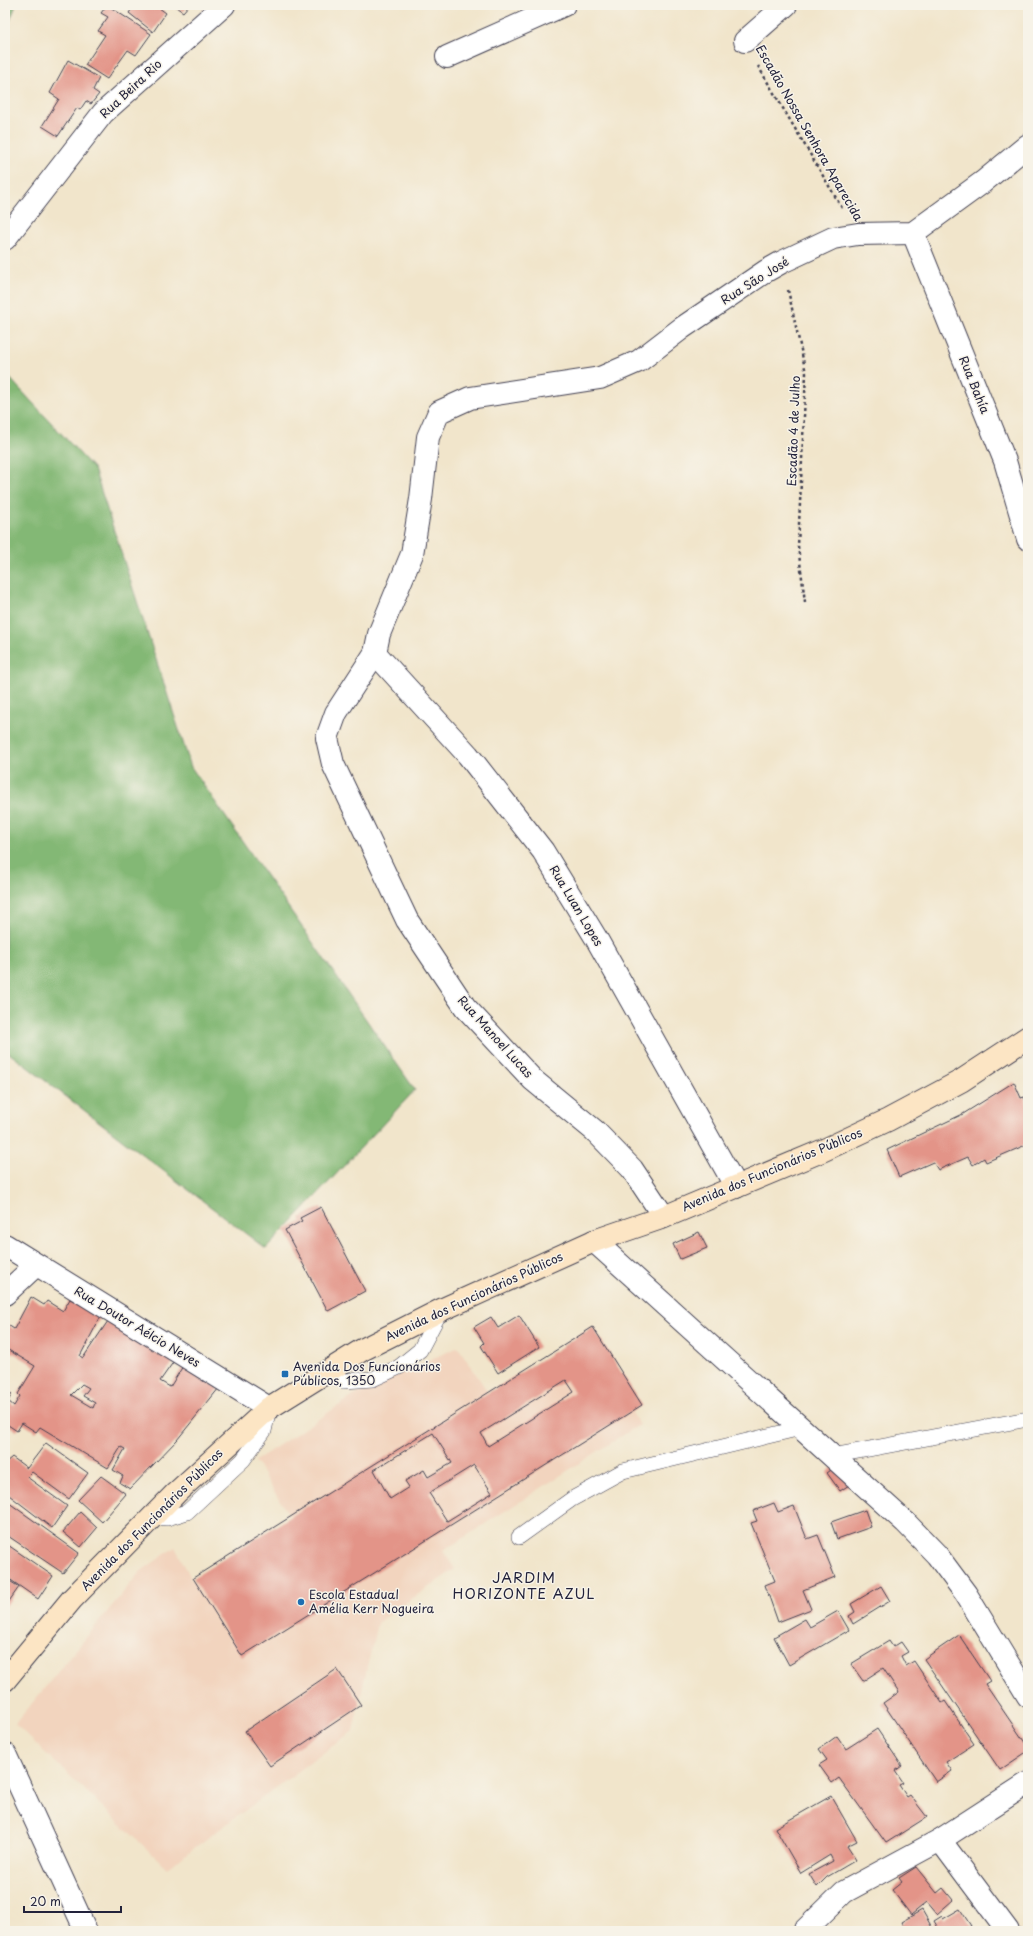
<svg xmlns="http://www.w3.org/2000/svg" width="1033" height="1936" font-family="'Playpen Sans',sans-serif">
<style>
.built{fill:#f2d4be}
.forest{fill:#83b874;stroke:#526d58}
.building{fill:#e39488;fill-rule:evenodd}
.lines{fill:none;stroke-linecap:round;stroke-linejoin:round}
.lane-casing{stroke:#413f51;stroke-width:16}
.street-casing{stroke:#413f51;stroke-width:24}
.secondary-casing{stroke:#413f51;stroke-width:24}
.path{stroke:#413f51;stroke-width:2.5;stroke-dasharray:3 3;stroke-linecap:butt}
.lane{stroke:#fff;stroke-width:15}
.street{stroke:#fff;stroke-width:22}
.secondary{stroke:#fce5c4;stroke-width:22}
.poi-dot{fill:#1f6fb2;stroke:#f7f3e8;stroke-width:1.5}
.labels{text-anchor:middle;stroke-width:3;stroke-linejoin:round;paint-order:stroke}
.street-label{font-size:12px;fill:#22223b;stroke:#f7f3e8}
.poi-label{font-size:12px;fill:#22223b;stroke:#f7f3e8;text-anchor:start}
.quarter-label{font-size:14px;letter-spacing:1px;fill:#22223b;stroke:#f7f3e8}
</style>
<rect width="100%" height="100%" fill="#f7f3e8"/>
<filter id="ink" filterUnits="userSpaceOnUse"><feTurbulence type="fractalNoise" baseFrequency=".025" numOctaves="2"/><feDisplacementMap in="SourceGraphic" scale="8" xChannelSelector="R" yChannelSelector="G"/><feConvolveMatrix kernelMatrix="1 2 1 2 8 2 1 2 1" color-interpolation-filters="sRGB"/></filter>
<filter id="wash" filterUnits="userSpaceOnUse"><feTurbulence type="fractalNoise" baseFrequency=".012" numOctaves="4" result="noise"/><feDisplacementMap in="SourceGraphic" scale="16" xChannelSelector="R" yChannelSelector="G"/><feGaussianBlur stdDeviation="0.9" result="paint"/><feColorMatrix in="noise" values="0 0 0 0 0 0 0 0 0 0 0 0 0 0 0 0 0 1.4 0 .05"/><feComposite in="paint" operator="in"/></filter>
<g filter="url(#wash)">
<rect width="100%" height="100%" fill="#f1e5cb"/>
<path class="built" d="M592,1340l47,85 -196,126 12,18 -78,54 -24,108 -186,137 -152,-144 125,-152 35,-25 18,35 103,-56 -41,-65 103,-68 100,-46 35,53z"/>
<g class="forest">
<path d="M5,5h11l-11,28z"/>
<path d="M5,373l89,96 97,298 224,323 -149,159 -261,-199z"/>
</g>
<g id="blocks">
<g class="building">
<path d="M107,5l44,29 -15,21 -8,-5 -21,29 -22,-14 20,-30 -7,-4 10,-14 -7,-4z"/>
<path d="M132,5h23l11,8 -13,19 -24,-19 5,-7z"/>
<path d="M173,5h16l-6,7z"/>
<path d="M68,60l31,18 -6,12 6,4 -8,10 -5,-3 -6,9 -3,-2 -19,28 -16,-10 17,-27 -9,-6z"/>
<path d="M1014,1082l7,16 3,-1 4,9v38l-42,18 -2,-4 -11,7 -5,-8 -30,13 -5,-8 -34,15 -12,-27 76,-36z"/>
<path d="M321,1207l44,84 -37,20 -43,-81 17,-9 -2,-3z"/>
<path d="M699,1232l8,16 -27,11 -7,-15z"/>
<path d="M31,1297l13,8 3,-4 16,10 7,-12 31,17 -21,40 3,2 25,-37 66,40 -14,20 10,6 13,-21 36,22 -42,52 -47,49 -10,-6 3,-7 -10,-6 12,-21 -4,-2 -13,21 -68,-41 -4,5 -14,-9 -5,8 -12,-8 2,-8 -2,-1v-24l7,4 -4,7 6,5 6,-10 -2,-2 17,-28 -30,-18v-25l9,6zM82,1384l7,4 -6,8 12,7 -2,5 -22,-13z"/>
<path d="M519,1315l20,32 -41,26 -17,-27 3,-3 -10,-16 17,-10 7,11z"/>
<path d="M593,1327l49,78 -400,251 -49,-78zM566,1380l8,12 -86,54 -7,-13zM433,1433l19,30 -24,14 -4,-7 -19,11 4,6 -19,12 -16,-29zM474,1465l18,28 -45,28 -18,-28z"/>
<path d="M46,1443l42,30 -19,26 -37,-27 -5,5 40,29 -15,22 -47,-36v-29l7,-6 15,11z"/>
<path d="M838,1465l14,18 -12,8 -13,-18z"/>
<path d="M101,1476l25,18 -24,28 -24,-22z"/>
<path d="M5,1500l74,53 -16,20 -58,-39z"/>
<path d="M774,1503l4,9 16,-6 13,33 11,-4 17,42 -32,13 8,19 -33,13 -13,-37 10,-4 -24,-58 6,-2 -4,-10z"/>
<path d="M865,1510l6,17 -34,12 -6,-17z"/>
<path d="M80,1512l17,16 -16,19 -18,-15z"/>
<path d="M5,1543l48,33 -15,23 -33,-23z"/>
<path d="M5,1578l14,9 -14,20z"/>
<path d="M881,1586l9,15 -37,23 -4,-8 6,-4 -4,-8z"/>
<path d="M838,1611l11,19 -60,35 -15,-28 31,-18 5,8z"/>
<path d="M959,1635l31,46 -5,3 43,63v4l-28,19 -76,-111z"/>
<path d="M889,1641l4,6 8,-5 7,10 -7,4 5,10 8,-5 28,42 3,-2 29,43 -28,18 6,9 -16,11 -53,-79 16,-11 -16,-24 -20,13 -12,-17z"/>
<path d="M337,1669l24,36 -91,61 -25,-35z"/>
<path d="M877,1729l25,37 -7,5 8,12 -4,2 8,12 3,-2 17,22 -41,26 -47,-65 -7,5 -13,-18 8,-5 -8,-11 18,-13 9,13z"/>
<path d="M831,1796l26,45 -10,5 9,14 -29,17 -10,10 -8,-13 24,-13 -3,-6 -29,18 -26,-45z"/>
<path d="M916,1867l21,26 6,-5 10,12 -16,14 -10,-12 -16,13 -19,-25 10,-8 -3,-4z"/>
<path d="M960,1909l11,17 -7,5h-24l-6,-10 8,-5 1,3z"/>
<path d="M922,1910l12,21h-28l-5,-9z"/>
</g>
</g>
</g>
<g filter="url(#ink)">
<use href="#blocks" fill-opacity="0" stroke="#413f51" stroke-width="1"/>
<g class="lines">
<g class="lane-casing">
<g id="lane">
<path d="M325,1373l19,8 29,-2 26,-12 21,-17 21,-40"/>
<path d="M832,1456l196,-37"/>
<path d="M152,1517l15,1 20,-6 56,-52 21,-29 5,-23"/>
<path d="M519,1537l53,-38 51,-28 178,-43"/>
</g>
</g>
<g class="street-casing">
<g id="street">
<path d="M745,41l41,-36"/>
<path d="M447,57l117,-52"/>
<path d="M913,233l92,228 23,78"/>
<path d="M5,239l98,-126 121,-108"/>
<path d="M375,653l93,102 75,96 53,87 140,249"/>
<path d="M664,1217l-32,-48 -37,-38 -62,-51 -68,-73 -58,-87 -74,-156 -6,-26 9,-25 39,-60 4,-19 33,-80 9,-55 7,-62 11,-25 31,-14 130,-20 39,-17 43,-33 84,-57 16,-9 51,-24 25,-4 55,-1 70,-51 45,-37"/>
<path d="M594,1241l311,281 32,33 29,39 62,102"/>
<path d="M5,1245l264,163"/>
<path d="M5,1294l31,-29"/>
<path d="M5,1754l81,177"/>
<path d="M940,1840l68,91"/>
<path d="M804,1931l40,-39 96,-52 88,-57"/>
</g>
</g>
<g class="secondary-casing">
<path id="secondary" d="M5,1680l67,-81 104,-106 93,-85 93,-58 79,-40 153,-69 70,-24 160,-67 64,-30 73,-39 67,-44"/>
</g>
<g class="path">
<path d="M758,66l84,142"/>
<path d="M788,290l18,83 -8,173 7,56"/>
</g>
<use href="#lane" class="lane"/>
<use href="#street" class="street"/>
<use href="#secondary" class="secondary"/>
</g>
</g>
<g class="poi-dot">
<rect x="281" y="1370" width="8" height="8" rx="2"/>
<circle cx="301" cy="1602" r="4"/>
</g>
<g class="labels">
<g class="street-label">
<text transform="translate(131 89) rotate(-43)" y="4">Rua Beira Rio</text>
<text transform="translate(809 133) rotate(60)" y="4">Escadão Nossa Senhora Aparecida</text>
<text transform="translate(755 281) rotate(-32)" y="4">Rua São José</text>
<text transform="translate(974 385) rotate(68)" y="4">Rua Bahía</text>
<text transform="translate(794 431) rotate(-88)" y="4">Escadão 4 de Julho</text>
<text transform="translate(576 906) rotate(59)" y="4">Rua Luan Lopes</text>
<text transform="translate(495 1037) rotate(48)" y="4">Rua Manoel Lucas</text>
<text transform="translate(772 1170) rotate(-23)" y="4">Avenida dos Funcionários Públicos</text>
<text transform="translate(474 1297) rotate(-25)" y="4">Avenida dos Funcionários Públicos</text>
<text transform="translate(137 1327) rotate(31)" y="4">Rua Doutor Aélcio Neves</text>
<text transform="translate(152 1520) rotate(-45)" y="4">Avenida dos Funcionários Públicos</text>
</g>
<g class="poi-label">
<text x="293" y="1371">Avenida Dos Funcionários<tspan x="293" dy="14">Públicos, 1350</tspan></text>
<text x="309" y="1599">Escola Estadual<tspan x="309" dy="14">Amélia Kerr Nogueira</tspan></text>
</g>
<g class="quarter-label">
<text x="524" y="1583">JARDIM<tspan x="524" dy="16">HORIZONTE AZUL</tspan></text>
</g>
</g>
<rect width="1033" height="1936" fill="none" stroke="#f7f3e8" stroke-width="20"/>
<path d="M24 1906v6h97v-6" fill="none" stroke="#22223b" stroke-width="2"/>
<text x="30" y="1906" font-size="12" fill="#22223b" stroke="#f7f3e8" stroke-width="3" paint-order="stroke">20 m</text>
</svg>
